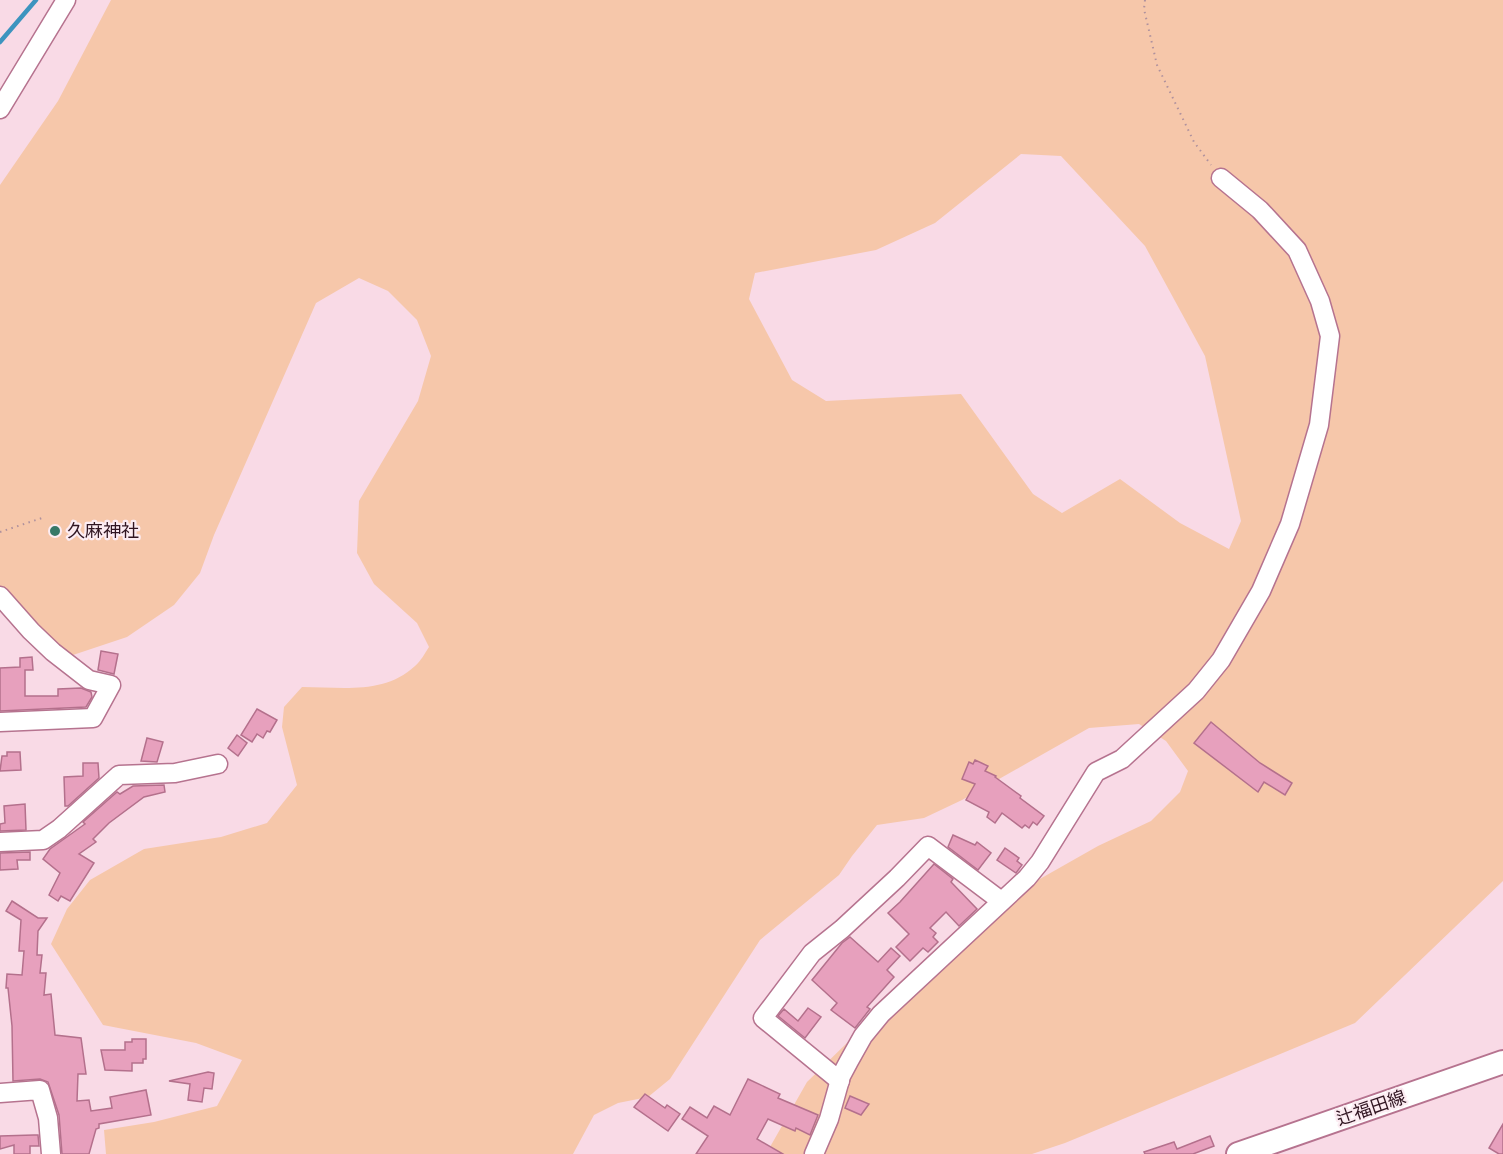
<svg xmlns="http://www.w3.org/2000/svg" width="1503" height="1154" font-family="'Roboto Serif','Noto Sans JP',serif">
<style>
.green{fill:#f6c7aa;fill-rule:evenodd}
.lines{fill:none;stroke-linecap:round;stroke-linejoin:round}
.stream{stroke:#3d94bf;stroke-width:4.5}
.building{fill:#e7a0bd;stroke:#b4708c;stroke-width:1.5}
.minor-casing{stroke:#b6738f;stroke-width:21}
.major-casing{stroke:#b6738f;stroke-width:26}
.path{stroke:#af919d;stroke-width:2;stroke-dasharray:1.5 4.5;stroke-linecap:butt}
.minor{stroke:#fff;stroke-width:18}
.major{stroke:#fff;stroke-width:22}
.poi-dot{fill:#377867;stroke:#fcecf2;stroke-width:2}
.labels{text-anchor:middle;stroke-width:4.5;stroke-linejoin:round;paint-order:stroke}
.poi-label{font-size:18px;fill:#301521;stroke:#fcecf2;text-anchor:start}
.street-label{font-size:18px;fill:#301521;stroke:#fcecf2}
</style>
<rect width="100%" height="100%" fill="#f9dae6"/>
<path class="green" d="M111,0h1392v881l-148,142 -290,120 -33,11h-266l41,-72 173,-169 118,-67 53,-25 29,-29 8,-21 -22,-30 -27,-17 -50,4 -127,72 -38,18 -47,7 -25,31 -13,19 -79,65 -90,139 -22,18 -30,6 -24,12 -21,39h-467l-2,-24 50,-8 63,-16 25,-46 -46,-17 -93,-18 -52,-81 16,-35 23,-29 54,-31 77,-12 46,-14 30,-38 -15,-58 2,-20 18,-20c39,0 82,8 113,-21 6,-5 10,-13 14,-19l-12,-24 -43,-39 -17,-31 2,-52 59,-100 13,-45 -14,-36 -29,-29 -29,-13 -43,25 -102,232 -14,38 -26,32 -47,32 -57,19 -70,-67v-404l58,-84zM1021,154l40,2 84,90 60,110 36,165 -12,28 -49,-26 -60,-44 -58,34 -29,-19 -72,-100 -135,7 -34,-21 -43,-81 6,-26 121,-23 59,-27z"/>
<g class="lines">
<path class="stream" d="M0,42l36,-42"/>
</g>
<g class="building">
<path d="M101,651l17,3 -4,20 -16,-4z"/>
<path d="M32,657l1,13h-8v26h33v-7l23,-1 10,4 1,5 -6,10 -86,4v-43l20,-1v-9z"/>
<path d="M257,709l20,11 -7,12 -3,-1 -4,7 -6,-4 -5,8 -11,-7z"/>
<path d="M1211,722l49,41 32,20 -7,12 -21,-13 -6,10 -64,-49z"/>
<path d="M237,735l10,8 -9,13 -10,-8z"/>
<path d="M147,738l16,4 -6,20 -16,-1z"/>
<path d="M7,752h13l1,18 -21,1 2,-15h5z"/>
<path d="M975,760l13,6 -3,5 11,5 -1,1 26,19 -1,2 24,18 -7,9 -4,-3 -4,6 -4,-3 -3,3 -20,-15 -7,10 -8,-6 2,-5 -23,-12 9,-16 -13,-5 7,-17 4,2z"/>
<path d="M83,763h15l1,15 -31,28h-3l-1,-29 19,-1z"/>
<path d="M164,785l1,7 -21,5 -35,26 -16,16 3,3 -17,12 15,9 -24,38 -9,-5 -3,5 -9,-6 11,-22 -17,-14 7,-10 35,-25 -2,-2 34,-30 3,2 13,-8z"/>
<path d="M25,804l1,26 -26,1v-7l5,-1 -1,-17z"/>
<path d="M953,835l22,10 2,-3 14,11 -13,17 -30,-23z"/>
<path d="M1005,848l14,10 -2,3 5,4 -6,8 -19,-13z"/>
<path d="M30,852v8h-13l1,9 -18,1v-17z"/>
<path d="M934,864l19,15 -2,3 26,27 -18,17 -13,-14 -16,16 6,5 -3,4 5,5 -10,10 -5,-4 -13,13 -14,-14 13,-13 -21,-21 12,-11z"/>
<path d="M12,901l26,17h9l-9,13 -1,24h5l-2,18h6l-2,22 7,-1 4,41 26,3 5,36h-8l-1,27 12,-1 2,11 21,-3 -2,-11 36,-7 5,25 -52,9v4l-3,1 -7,25h-27l-3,-39 -11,-33 -8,-3 -27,2 -1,-55 -4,-38h-2l1,-14 15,1 2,-24h-5l2,-31 -15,-9z"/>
<path d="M850,937l28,25 13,-14 9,8 -13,14 7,7 -27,30 3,2 -15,19 -24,-18 6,-7 -25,-23 30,-37z"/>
<path d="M808,1008l13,9 -16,21 -27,-22 6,-7 14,12z"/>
<path d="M132,1039h14v20h-3v4h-11v8l-27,-1 -4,-20h24v-8h7z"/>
<path d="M208,1072l6,1 -2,16 -8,-1 -2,14 -14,-2 2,-16 -21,-3z"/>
<path d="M748,1079l32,15 -2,4 40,17 -8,20 -14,-7 -1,3 -27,-12 -11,20 26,15h-87l12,-18 -26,-17 8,-12 17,11 7,-12 16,9z"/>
<path d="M645,1094l20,14 2,-3 13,9 -12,17 -34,-24z"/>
<path d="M850,1096l19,8 -8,11 -16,-7z"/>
<path d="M1503,1124v30h-4l-10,-6z"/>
<path d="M34,1135h4l1,11h-9v8h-16v-9l-14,4v-13z"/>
<path d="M1210,1136l4,10 -21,8h-48l-1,-2 30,-10 3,7z"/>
</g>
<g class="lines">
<g class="minor-casing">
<g id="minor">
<path d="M0,109l66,-109"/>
<path d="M0,596l31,35 22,21 36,28 22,5 -18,33 -93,4"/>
<path d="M0,842l43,-2 16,-11 60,-54 56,-2 43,-9"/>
<path d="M840,1081l-77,-63 49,-65 30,-24 55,-51 31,-32 73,55"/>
<path d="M0,1093l40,-3 8,28 3,36"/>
<path d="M814,1154l15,-35 12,-43 8,-15 14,-25 18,-22 146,-136 13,-16 56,-90 26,-13 74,-68 25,-31 40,-69 29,-67 29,-99 11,-89 -10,-35 -23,-51 -37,-40 -39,-32"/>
</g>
</g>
<g class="major-casing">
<path id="major" d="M1238,1154l265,-92"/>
</g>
<g class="path">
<path d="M1145,0l-1,9 13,56 37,77 17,23"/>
<path d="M0,532l42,-14"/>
</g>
<use href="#minor" class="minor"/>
<use href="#major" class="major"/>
</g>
<circle class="poi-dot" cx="55" cy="531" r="6"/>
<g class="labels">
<g class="poi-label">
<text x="67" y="537">久麻神社</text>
</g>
<g class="street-label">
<text transform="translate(1371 1108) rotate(-19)" y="6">辻福田線</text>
</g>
</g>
</svg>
